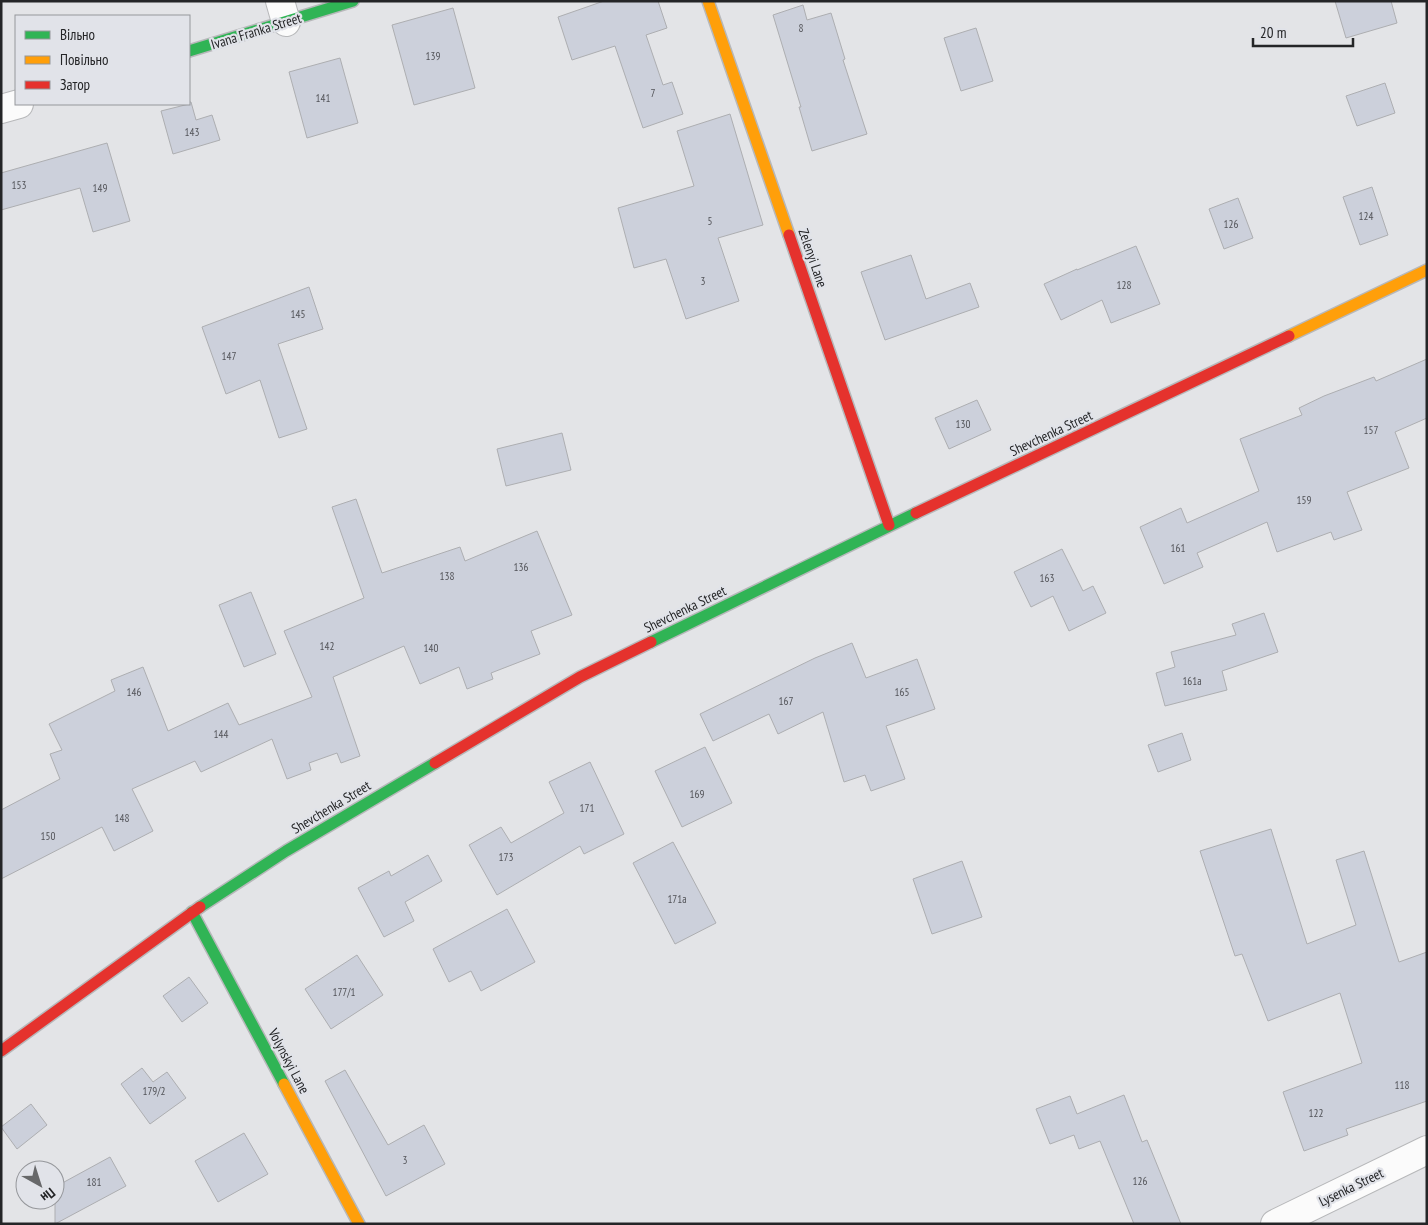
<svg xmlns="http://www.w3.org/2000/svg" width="1428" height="1225" font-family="'PT Sans Narrow',sans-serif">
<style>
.building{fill:#ccd0db;stroke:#adaeb1}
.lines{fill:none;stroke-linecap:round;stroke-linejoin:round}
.street-casing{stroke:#b7b8ba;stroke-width:30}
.fast-casing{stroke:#b7b8ba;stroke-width:14}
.slow-casing{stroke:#b7b8ba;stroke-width:14}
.jam-casing{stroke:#b7b8ba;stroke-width:14}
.street{stroke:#fbfbfb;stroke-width:28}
.fast{stroke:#30b455;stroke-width:11}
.slow{stroke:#ff9f0a;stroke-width:11}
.jam{stroke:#e5322d;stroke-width:11}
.labels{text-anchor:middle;stroke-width:4.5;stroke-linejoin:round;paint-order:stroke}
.number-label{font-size:11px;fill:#515257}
.street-label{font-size:14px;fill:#242527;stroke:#e1e3e9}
</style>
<rect width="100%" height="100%" fill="#e3e4e7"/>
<g class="building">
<path d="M604,1h54l9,27 -21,7 17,50 9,-3 11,32 -40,14 -28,-82 -43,14 -14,-43z"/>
<path d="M1335,1h56l6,22 -51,15z"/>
<path d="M803,5l4,15 24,-7 14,46 -2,1 24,74 -55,17 -13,-44h2l-28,-92z"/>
<path d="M453,8l22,80 -61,17 -22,-80z"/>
<path d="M976,28l17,53 -32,10 -17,-53z"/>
<path d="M340,58l18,65 -51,15 -18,-66z"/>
<path d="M1385,83l10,30 -38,13 -11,-30z"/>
<path d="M189,102h2l5,18 16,-5 8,25 -47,14 -12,-43 28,-7z"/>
<path d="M730,114l33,111 -45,13 21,63 -53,18 -20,-60 -32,9 -16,-60 76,-22 -17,-55z"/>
<path d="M107,143l23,78 -37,11 -13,-44 -79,22v-37z"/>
<path d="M1372,187l16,48 -28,10 -17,-48z"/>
<path d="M1238,198l15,40 -29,11 -15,-40z"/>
<path d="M1136,246l24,58 -49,19 -9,-23 -41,20 -17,-36 33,-15v1z"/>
<path d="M911,255l15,44 44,-16 9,24 -94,33 -24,-68z"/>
<path d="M309,287l14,42 -45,15 29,85 -28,9 -19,-58 -34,14 -24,-67z"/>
<path d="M1427,359v59l-32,14 14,36 -62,24 15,38 -28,10 -3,-8 -54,20 -10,-30 -70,31 6,14 -39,17 -24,-57 41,-19 6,15 72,-32 -19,-52 62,-24 -3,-7 25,-12 50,-19 2,4z"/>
<path d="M977,400l14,30 -42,19 -14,-31z"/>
<path d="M562,433l9,37 -65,16 -9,-37z"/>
<path d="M356,499l26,74 78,-26 5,14 72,-30 35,84 -41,16 9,23 -49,19 2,6 -26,10 -8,-22 -39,17 -16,-38 -71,31 27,79 -19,7 -4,-10 -28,10 2,7 -24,9 -15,-40 -71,33 -6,-11 -63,28 21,42 -39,20 -12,-24 -101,52v-69l59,-31 -10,-25 12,-4 -13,-26 66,-33 -4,-11 32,-13 25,64 60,-28 11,22 73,-28 -28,-66 80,-33 -32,-91z"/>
<path d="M1062,549l21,42 10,-5 13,27 -37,18 -16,-35 -22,11 -17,-35z"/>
<path d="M251,592l25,62 -32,13 -25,-62z"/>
<path d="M1264,613l14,39 -56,19 5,19 -62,16 -9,-33 19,-6 -4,-15 65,-17 -4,-11z"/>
<path d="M852,643l14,35 51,-19 18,50 -49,17 19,53 -34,12 -6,-16 -21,7 -21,-70 -45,22 -9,-20 -56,27 -13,-27 115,-56z"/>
<path d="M1182,733l9,27 -33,12 -10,-27z"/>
<path d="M705,747l27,56 -50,24 -27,-56z"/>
<path d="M590,762l34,72 -40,20 -4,-8 -83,49 -28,-50 32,-18 10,16 53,-30 -15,-31z"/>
<path d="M1271,829l36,115 49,-19 -20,-65 28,-9 35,111 28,-10v149l-81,28 2,6 -44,16 -21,-59 79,-29 -22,-70 -72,28 -26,-67 -7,2 -35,-105z"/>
<path d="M673,842l43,81 -41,21 -42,-81z"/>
<path d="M428,855l14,26 -37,21 9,19 -30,16 -26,-49 31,-17 2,5z"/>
<path d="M962,861l20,56 -50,17 -19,-55z"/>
<path d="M507,909l28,53 -54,29 -10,-20 -22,11 -16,-33z"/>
<path d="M357,955l26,40 -52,34 -26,-40z"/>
<path d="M189,977l19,26 -26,19 -19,-26z"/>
<path d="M142,1068l11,14 14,-10 19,26 -36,26 -29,-40z"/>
<path d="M345,1070l43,75 36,-20 21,39 -59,32 -61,-115z"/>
<path d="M1124,1095l18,47 5,-2 34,84h-47l-34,-83 -21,8 -5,-14 -24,9 -14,-35 34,-13 7,18z"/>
<path d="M31,1104l16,21 -30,24 -16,-22z"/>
<path d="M244,1133l24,41 -50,28 -23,-41z"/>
<path d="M110,1157l16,29 -71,38v-37z"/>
</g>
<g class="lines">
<g class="street-casing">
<g id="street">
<path d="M280,1l6,21"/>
<path d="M1,109l18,-5"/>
<path d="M1275,1224l152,-74"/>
</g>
</g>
<g class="fast-casing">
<g id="fast">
<path d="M189,51l164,-50"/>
<path d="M651,642l265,-129"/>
<path d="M200,907l86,-56 149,-88"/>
<path d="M192,912l92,172"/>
</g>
</g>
<g class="slow-casing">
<g id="slow">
<path d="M708,1l81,234"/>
<path d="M1289,336l138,-66"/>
<path d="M284,1084l75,140"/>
</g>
</g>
<g class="jam-casing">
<g id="jam">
<path d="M789,235l100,290"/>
<path d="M916,513l373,-177"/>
<path d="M435,763l145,-86 71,-35"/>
<path d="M1,1051l199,-144"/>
</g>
</g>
<use href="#street" class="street"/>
<use href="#fast" class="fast"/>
<use href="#slow" class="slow"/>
<use href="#jam" class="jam"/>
</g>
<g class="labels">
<g class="number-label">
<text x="801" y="32">8</text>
<text x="433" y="60">139</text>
<text x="653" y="97">7</text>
<text x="323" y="102">141</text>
<text x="192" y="136">143</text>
<text x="19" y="189">153</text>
<text x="100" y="192">149</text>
<text x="1366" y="220">124</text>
<text x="710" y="225">5</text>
<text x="1231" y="228">126</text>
<text x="703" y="285">3</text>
<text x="1124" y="289">128</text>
<text x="298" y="318">145</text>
<text x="229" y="360">147</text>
<text x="963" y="428">130</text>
<text x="1371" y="434">157</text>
<text x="1304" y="504">159</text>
<text x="1178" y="552">161</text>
<text x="521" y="571">136</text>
<text x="447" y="580">138</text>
<text x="1047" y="582">163</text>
<text x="327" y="650">142</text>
<text x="431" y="652">140</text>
<text x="1192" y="685">161а</text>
<text x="134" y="696">146</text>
<text x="902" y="696">165</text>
<text x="786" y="705">167</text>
<text x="221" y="738">144</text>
<text x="697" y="798">169</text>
<text x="587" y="812">171</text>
<text x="122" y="822">148</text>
<text x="48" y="840">150</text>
<text x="506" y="861">173</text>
<text x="677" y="903">171а</text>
<text x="344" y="996">177/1</text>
<text x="1402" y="1089">118</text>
<text x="154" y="1095">179/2</text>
<text x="1316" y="1117">122</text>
<text x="405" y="1164">3</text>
<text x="1140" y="1185">126</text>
<text x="94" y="1186">181</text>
</g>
<g class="street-label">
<text transform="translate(256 31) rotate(-17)" y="5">Ivana Franka Street</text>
<text transform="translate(813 258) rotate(71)" y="5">Zelenyi Lane</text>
<text transform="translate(1051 433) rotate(-25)" y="5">Shevchenka Street</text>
<text transform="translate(685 609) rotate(-26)" y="5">Shevchenka Street</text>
<text transform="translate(331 807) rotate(-31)" y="5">Shevchenka Street</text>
<text transform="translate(289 1061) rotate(62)" y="5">Volynskyi Lane</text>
<text transform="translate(1351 1187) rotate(-26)" y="5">Lysenka Street</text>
</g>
</g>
<rect width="1428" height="1225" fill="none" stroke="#242527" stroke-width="5"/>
<rect x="15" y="15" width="175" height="90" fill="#e1e3e9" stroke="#95979b"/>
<rect x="25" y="31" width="25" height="8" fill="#30b455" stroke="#95979b"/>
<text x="60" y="40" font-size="15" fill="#242527">Вільно</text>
<rect x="25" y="56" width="25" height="8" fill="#ff9f0a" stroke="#95979b"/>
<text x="60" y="65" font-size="15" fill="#242527">Повільно</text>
<rect x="25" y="81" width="25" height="8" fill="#e5322d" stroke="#95979b"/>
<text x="60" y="90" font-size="15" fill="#242527">Затор</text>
<g transform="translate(40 1185) rotate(141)"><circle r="24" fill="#e1e3e9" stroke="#95979b"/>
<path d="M0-4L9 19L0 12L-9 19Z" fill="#67686a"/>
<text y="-8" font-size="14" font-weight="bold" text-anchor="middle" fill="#242527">Пн</text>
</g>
<path d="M1253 38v8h100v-8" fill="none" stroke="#242527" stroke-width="2.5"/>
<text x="1260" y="38" font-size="15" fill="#242527" stroke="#e1e3e9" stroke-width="4" paint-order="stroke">20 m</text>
</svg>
